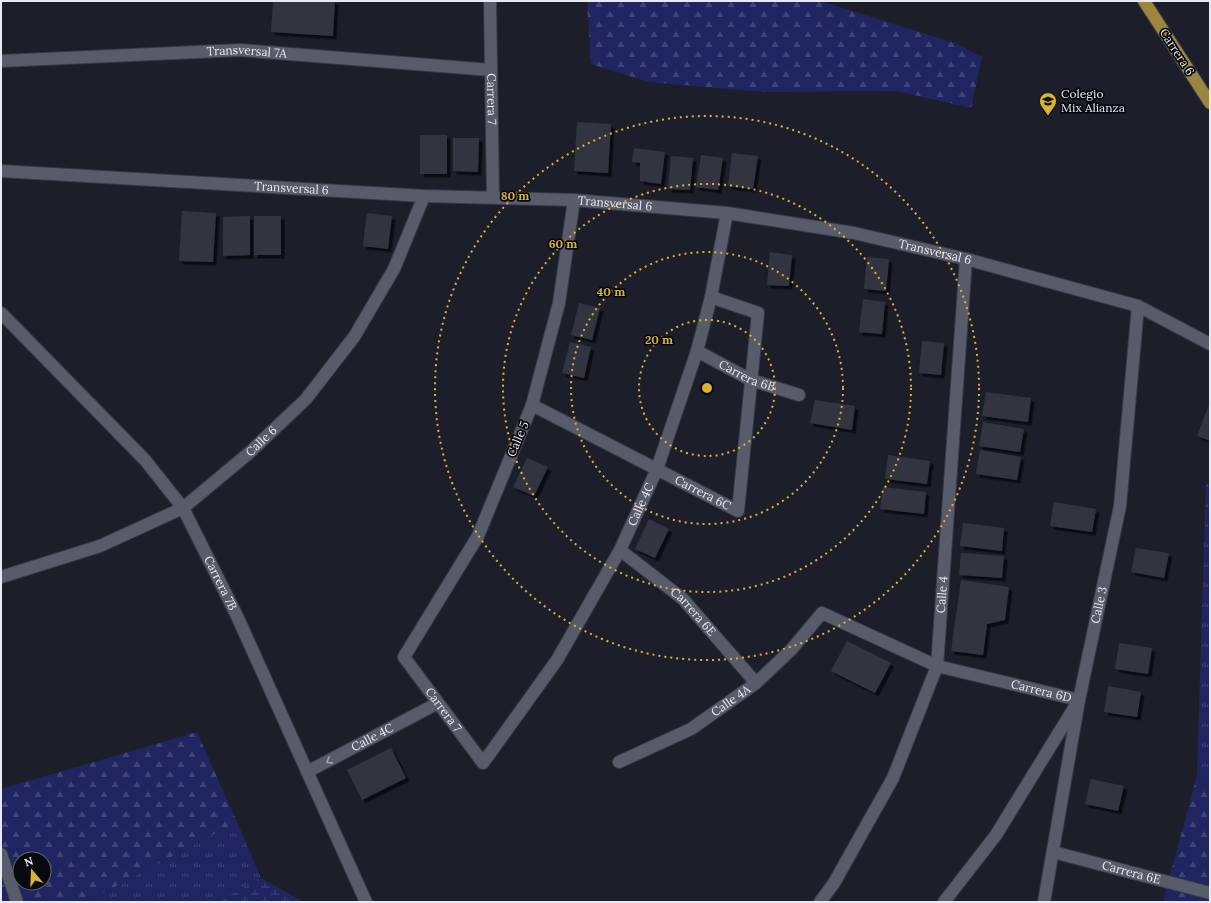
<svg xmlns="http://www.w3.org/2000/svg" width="1211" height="903" font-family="Lora,serif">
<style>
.grass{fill:url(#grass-tufts)}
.forest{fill:url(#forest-firs);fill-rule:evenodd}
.wetland{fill:url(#wetland-marsh)}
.building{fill:#323541;filter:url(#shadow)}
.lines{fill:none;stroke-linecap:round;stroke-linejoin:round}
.minor-casing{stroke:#383a44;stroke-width:14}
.major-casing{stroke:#383a44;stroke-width:14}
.minor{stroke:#585c6a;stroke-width:12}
.major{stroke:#9c863d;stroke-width:12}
.oneway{stroke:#a0a3ae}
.ring{fill:none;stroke:#dab333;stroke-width:2;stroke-dasharray:2 4}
.labels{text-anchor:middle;stroke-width:3.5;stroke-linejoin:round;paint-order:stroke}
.street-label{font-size:12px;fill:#e8eaf2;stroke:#08090e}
.poi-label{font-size:12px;fill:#e8eaf2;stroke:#08090e;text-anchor:start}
.centre{fill:#dab333;stroke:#08090e;stroke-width:2}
.ring-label{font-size:12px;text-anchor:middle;font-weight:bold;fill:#dab333;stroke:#08090e;stroke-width:3.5;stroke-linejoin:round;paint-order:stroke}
</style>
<defs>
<pattern id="grass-tufts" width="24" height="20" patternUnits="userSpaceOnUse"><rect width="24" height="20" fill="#202561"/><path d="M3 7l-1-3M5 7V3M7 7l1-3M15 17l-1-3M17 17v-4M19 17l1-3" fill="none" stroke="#404578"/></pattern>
<pattern id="forest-firs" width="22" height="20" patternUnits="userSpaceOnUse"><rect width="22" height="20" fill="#202561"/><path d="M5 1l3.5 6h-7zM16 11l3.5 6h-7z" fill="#404578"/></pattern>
<pattern id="wetland-marsh" width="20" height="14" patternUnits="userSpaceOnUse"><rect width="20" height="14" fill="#202561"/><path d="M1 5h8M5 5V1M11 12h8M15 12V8" fill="none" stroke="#404578"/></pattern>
<filter id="shadow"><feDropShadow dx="3.5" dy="3.5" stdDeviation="0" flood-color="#0009"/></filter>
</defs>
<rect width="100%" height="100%" fill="#1c1f2a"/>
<g class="grass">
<path d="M1206,483l4,3v295l-13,-6z"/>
<path d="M237,822l24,56 -42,24h-133z"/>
</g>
<g class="forest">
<path d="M587,1h233l135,42 27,14 -11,51 -74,-17 -135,1 -113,-10 -58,-18z"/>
<path d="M197,732l40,90 -151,80h-85v-113zM20,859h24v24h-24z"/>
<path d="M1197,775l13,6v121h-47z"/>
</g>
<path class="wetland" d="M261,878l42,24h-84z"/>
<g class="building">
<path d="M273,1h62l-2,35 -62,-4z"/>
<path d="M577,122l34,2 -3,49 -34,-2z"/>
<rect x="420" y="135" width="27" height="39"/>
<path d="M453,138h26l-1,34 -25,-1z"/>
<path d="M634,148l31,4 -4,32 -21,-3v-18l-8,-1z"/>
<path d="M732,153l26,3 -5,33 -25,-3z"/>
<path d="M701,155l22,3 -5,32 -22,-3z"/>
<path d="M671,156l22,2 -3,32 -22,-1z"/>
<path d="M182,211l34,2 -3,49 -34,-1z"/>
<path d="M367,213l25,3 -4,33 -25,-3z"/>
<path d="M250,216v39l-27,1v-39z"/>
<rect x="254" y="216" width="27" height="39"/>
<path d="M770,252l22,3 -3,31 -22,-1z"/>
<path d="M867,257l22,2 -3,32 -22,-2z"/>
<path d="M863,299l22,3 -3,32 -23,-2z"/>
<path d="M579,303l21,5 -8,32 -21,-5z"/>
<path d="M922,341l22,2 -3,32 -22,-2z"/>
<path d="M570,342l21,5 -7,31 -22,-5z"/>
<path d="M986,392l45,6 -3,24 -46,-6z"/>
<path d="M815,400l40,6 -3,24 -42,-7z"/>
<path d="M1210,402v39l-13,-5z"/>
<path d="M983,422l41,7 -4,23 -41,-6z"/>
<path d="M980,450l41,7 -4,23 -41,-6z"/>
<path d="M888,455l42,6 -3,23 -42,-5z"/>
<path d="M527,458l21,9 -14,29 -21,-9z"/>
<path d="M883,487l43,5 -2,22 -44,-5z"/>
<path d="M1054,502l42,7 -4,23 -42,-6z"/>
<path d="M649,519l20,10 -14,29 -20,-9z"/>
<path d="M963,523l41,5 -2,23 -42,-5z"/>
<path d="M1136,548l33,5 -5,25 -33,-6z"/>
<path d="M961,553l43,3 -2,22 -43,-3z"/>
<path d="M961,580l48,7 -4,33 -18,4 -4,31 -32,-4z"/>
<path d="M847,641l44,22 -16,30 -44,-22z"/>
<path d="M1119,643l33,5 -4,26 -33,-5z"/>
<path d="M1108,686l33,6 -4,25 -33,-5z"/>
<path d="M391,748l15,30 -44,22 -15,-30z"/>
<path d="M1091,779l33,7 -6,25 -33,-7z"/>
</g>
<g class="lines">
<g class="minor-casing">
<g id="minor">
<path id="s1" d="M490,1l3,195"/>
<path id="s2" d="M1,61l239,-11 251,20"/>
<path id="s3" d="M1,171l423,25 150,4 153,13 127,20 112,26 172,47 72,38"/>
<path id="s4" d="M574,200l-15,103 -27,102 -54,131 -74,121 79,106 74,-103 63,-110 37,-81 40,-118 14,-54 16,-84"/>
<path id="s5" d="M1,313l144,147 38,48 54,108 129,286"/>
<path id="s6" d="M697,351l54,29 48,15"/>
<path id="s7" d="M532,405l206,106 20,-198 -47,-16"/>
<path id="s8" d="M620,550l63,49 73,84"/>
<path id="s9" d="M1,577l99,-31 83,-38 66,-55 57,-54 48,-62 40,-68 30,-73"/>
<path id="s10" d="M619,762l72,-33 65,-46 35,-33 31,-37 115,53 142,34 -83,135 -52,67"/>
<path id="s11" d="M307,772l131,-69"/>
<path id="s12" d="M1053,852l157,41"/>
<path d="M1,854l16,48"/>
<path id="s13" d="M820,902l14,-19 59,-105 44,-112 29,-407"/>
<path id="s14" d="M1044,902l35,-202 41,-194 18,-200"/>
</g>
</g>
<g class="major-casing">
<path id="major" d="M1144,1l66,102"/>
</g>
<use href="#minor" class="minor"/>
<use href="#major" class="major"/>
</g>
<defs><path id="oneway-chevron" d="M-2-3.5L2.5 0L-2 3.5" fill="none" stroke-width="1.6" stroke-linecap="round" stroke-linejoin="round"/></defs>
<use class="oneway" href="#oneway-chevron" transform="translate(329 761) rotate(152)"/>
<g class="ring">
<circle cx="707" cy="388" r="68"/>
<circle cx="707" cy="388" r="136"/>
<circle cx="707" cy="388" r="204"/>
<circle cx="707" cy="388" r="272"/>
</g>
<defs>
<g id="school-pin" transform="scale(0.9)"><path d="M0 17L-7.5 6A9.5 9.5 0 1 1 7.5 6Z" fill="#dab333" stroke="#08090e"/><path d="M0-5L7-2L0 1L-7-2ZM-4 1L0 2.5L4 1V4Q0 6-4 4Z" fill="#111"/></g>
</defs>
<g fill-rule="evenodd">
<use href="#school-pin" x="1048" y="101"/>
</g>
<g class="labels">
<g class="street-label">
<text transform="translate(1177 52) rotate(57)" y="4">Carrera 6</text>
<text dy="4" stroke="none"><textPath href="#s2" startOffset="246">Transversal 7A</textPath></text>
<text dy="4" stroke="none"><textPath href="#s1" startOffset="98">Carrera 7</textPath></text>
<text dy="4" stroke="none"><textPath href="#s3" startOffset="291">Transversal 6</textPath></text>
<text dy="4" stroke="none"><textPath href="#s3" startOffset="615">Transversal 6</textPath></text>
<text dy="4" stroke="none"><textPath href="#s3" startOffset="939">Transversal 6</textPath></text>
<text dy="4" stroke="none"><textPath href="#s6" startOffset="56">Carrera 6B</textPath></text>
<text transform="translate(518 439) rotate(-67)" y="4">Calle 5</text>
<text dy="4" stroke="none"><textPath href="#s9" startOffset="298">Calle 6</textPath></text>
<text dy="4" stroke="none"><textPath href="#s7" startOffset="192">Carrera 6C</textPath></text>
<text dy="4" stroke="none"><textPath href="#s4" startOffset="929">Calle 4C</textPath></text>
<text dy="4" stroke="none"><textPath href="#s5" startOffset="351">Carrera 7B</textPath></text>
<text dy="4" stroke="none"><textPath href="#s13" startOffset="336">Calle 4</textPath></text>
<text dy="4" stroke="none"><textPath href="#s14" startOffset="302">Calle 3</textPath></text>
<text dy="4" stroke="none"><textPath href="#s8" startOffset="96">Carrera 6E</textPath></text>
<text dy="4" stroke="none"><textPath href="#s10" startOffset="489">Carrera 6D</textPath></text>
<text dy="4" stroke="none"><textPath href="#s10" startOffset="128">Calle 4A</textPath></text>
<text dy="4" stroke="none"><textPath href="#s4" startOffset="559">Carrera 7</textPath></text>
<text dy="4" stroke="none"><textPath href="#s11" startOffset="74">Calle 4C</textPath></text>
<text dy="4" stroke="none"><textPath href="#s12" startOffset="81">Carrera 6E</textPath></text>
</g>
<g class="poi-label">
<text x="1061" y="98">Colegio<tspan x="1061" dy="14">Mix Alianza</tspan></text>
</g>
</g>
<circle cx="707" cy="388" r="6" class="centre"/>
<g class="ring-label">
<text x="515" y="200">80 m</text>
<text x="563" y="248">60 m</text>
<text x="611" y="296">40 m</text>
<text x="659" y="344">20 m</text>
</g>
<rect width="1211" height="903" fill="none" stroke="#e8eaf2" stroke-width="4"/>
<g transform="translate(32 871) rotate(341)"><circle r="19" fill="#08090e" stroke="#626369"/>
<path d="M0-3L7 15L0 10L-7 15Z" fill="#dab333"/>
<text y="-6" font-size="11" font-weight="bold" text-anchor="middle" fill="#e8eaf2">N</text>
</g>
</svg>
